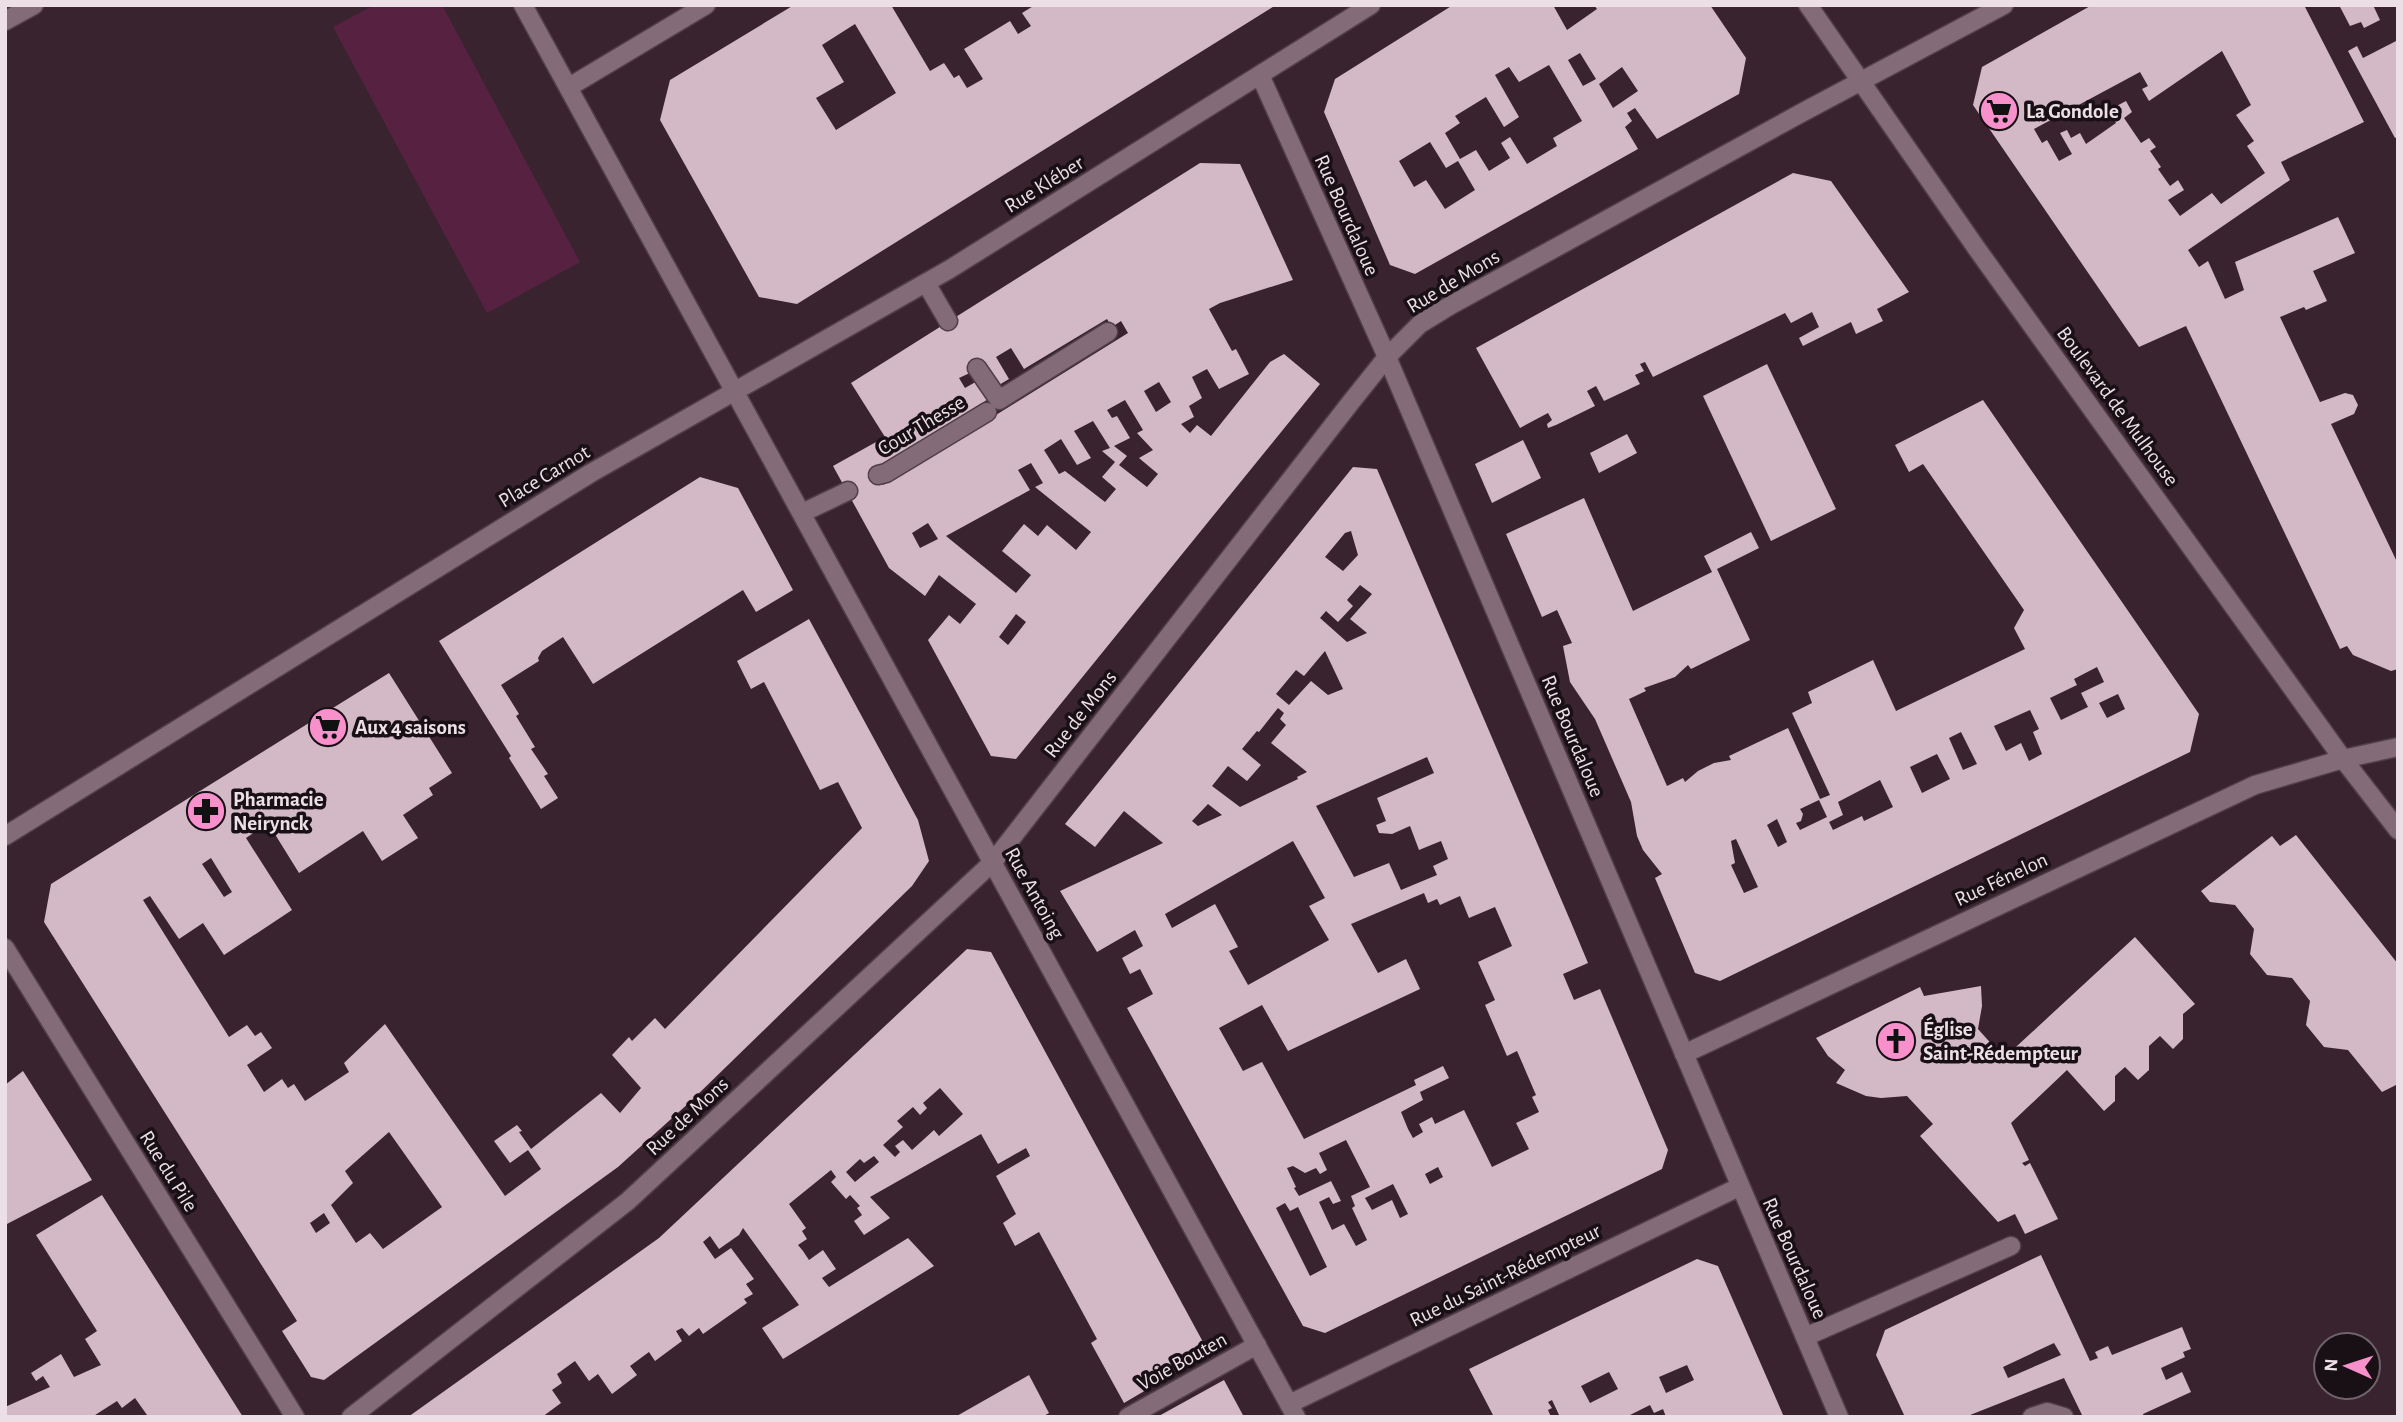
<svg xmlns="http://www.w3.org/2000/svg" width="2403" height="1422" font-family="'Alegreya Sans',sans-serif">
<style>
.green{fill:#572242}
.building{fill:#d3b9c6;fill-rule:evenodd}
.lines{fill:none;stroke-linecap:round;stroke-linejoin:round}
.lane-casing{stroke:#503f49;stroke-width:21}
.street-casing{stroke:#503f49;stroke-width:21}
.secondary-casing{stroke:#503f49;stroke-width:21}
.lane{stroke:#836b78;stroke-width:18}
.street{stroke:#836b78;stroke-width:18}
.secondary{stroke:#836b78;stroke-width:18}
.labels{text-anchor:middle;stroke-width:7;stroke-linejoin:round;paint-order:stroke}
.poi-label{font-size:21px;font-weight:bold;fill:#eddfe6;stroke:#191015;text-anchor:start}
.street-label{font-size:21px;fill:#eddfe6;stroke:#191015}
</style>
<rect width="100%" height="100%" fill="#38232f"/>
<path class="green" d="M374,5h68l138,257 -93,51 -154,-286z"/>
<g class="building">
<path d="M794,5h97l39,66 14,-8 10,15 5,-3 8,13 16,-9 -19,-30 46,-28 8,13 13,-8 -9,-13 13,-8h241l-479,299 -38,-7 -99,-177 10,-40zM855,24l41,69 -60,37 -20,-32 28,-16 -22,-37z"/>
<path d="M1453,5h100l14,25 30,-21 -3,-4h116l36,53 -7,36 -82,45 -22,-31 -8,5 5,8 -7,6 13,22 -223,125 -25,-9 -66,-153 11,-33zM1580,53l16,26 -13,7 -15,-26zM1549,65l33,56 -29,17 4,8 -30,18 -17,-27 -9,6 9,15 -21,13 -13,-21 -16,9 -15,-26 15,-10 -5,-7 31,-19 18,30 15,-10 -24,-42 14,-8 10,15zM1622,67l16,24 -25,17 -14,-24zM1430,142l16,26 12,-7 17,29 -30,19 -19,-29 -12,7 -15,-26z"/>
<path d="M2092,5h212l60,117 -83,40 9,18 -102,70 11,17 9,-6 17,38 19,-9 -9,-28 103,-45 17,36 -42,18 14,30 -21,9 -2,-3 -24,10 40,85 25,-9 8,2 5,10 -4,9 -23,10 67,140v105l-7,2 -38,-16 -6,-9 -7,3 -154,-323 -47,21 -166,-242 9,-38zM2222,51l29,54 -15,10 18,26 -7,5 18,27 -44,31 -9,-11 -32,23 -12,-16 16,-10 -6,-10 -8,6 -12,-17 3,-2 -11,-16 6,-4 -7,-9 -8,5 -17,-25 8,-6 -6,-11 -17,9 7,13 -30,21 -6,-11 -9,5 -4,-8 -7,3 12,21 -13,7 -12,-21 -5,3 -8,-14 106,-57 8,14 -6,3 7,12z"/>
<path d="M2339,5h34l7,15 -16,8 -3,-6 -11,4z"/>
<path d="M2398,40v97l-3,1 -47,-87 9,-5 6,12z"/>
<path d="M1200,163l40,1 53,116 -73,23 -11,6 23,42 4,-2 13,25 -30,15 -12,-20 -15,8 10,21 -13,8 5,11 -13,7 9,9 7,-8 14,11 59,-74 14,-8 36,30 -304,375 -25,-3 -63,-116 21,-25 11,9 16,-20 -37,-29 -14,21 -36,-28 -56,-102 52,-29 -34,-54zM1107,319l5,8 9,-6 7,12 -245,152 -9,-15 116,-72 -11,-18 -14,8 -6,-10 15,-7 20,17 15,-9 -13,-22 15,-9 13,21zM1159,382l12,20 -15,10 -12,-21zM1125,400l18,30 -6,3 16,17 -14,8 19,16 -11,13 -28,-22 8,-9 -13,-10 16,-8 -13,-22 -5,2 -5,-8zM1093,421l17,27 -8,3 13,11 -13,15 14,12 -11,13 -40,-31 -6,3 -15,-24 17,-11 16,26 14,-7 -17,-27zM1031,463l12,20 -8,4 56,45 -15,18 -29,-25 -9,11 -14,-12 -22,27 29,24 -15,18 -70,-57 84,-46 -12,-20zM928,523l10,16 -18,9 -8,-15zM1016,614l10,8 -18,23 -9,-8z"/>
<path d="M1793,173l38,8 78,111 -32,17 6,12 -27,13 -5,-12 -48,24 -4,-8 20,-11 -7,-15 -21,11 -6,-10 -132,64 -8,-15 -5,2 4,7 -9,4 5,9 -36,17 -8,-15 -9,5 8,15 -39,19 -8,3 -1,-4 5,-4 -4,-7 -28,15 -44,-80z"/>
<path d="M1767,364l69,145 -65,32 -68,-145z"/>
<path d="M1983,400l216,314 -9,38 -470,229 -25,-8 -40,-95 7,-4 -19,-24 -6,-14 -6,-34 -26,-60 -10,-23 -25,-37 -7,-36 9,-3 -15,-33 -15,7 -36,-83 78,-36 49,113 79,-39 -8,-16 47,-24 8,16 -42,21 33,71 -59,29 -3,-4 -13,12 -31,11 2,3 -17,8 38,87 16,-8 2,4 13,-11 16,-8 17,-3 -2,-4 59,-28 32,71 10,-4 -38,-82 20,-10 -4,-11 65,-32 23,51 129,-62 -11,-21 10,-18 -101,-146 -14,8 -14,-27zM2097,667l7,15 -23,11 7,14 -27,13 -11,-22 27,-13 -3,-6zM2118,694l7,15 -18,9 -8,-15zM2030,710l9,19 -6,3 9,22 -13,7 -8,-18 -15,8 -12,-25zM1961,732l16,32 -14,6 -14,-32zM1937,754l13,25 -28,14 -12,-26zM1880,780l13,27 -29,14 -2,-5 -29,14 -4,-8 14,-7 -5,-13zM1819,800l8,17 -27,13 -4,-7 5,-2 2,-7 -3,-5zM1777,819l10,23 -9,5 -11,-22zM1736,839l22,48 -14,6 -13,-28 4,-2 -4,-22z"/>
<path d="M1627,434l10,19 -38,20 -9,-20z"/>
<path d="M1523,440l18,38 -49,25 -17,-39z"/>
<path d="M1353,467l24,2 193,451 18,43 -25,11 11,26 26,-11 68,161 -6,19 -337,164 -22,-7 -176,-318 26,-14 -13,-25 -10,5 -8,-16 21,-12 -8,-16 -38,22 -37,-61 103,-48 -39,-32 -29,36 -30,-23zM1351,531l7,24 -15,16 -18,-14 20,-24zM1360,585l12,9 -22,25 17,14 -20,9 -27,-24 6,-7 12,11 15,-16 -6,-6zM1325,651l18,38 -15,6 -17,-14 -22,24 -13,-11 20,-24 8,6zM1278,708l6,5 -4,6 6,6 -15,18 36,29 -10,5 1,2 -58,28 -28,-21 16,-20 19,15 14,-16 -19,-16 15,-18 2,1zM1427,757l7,16 -57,25 9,23 -10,4 3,8 13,1 18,-8 9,24 22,-9 7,18 -15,7 4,9 -36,15 -12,-27 -35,14 -38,-71zM1208,804l14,11 -24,11 -6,-5zM1293,841l32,57 -16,8 20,34 -81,45 -19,-34 9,-4 -23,-43 -43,24 -7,-14zM1424,893l4,10 9,-4 3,6 20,-9 9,22 26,-11 17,39 -34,16 17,38 -10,5 22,51 10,-5 19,44 -4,2 7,15 -23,11 13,26 -37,18 -28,-57 -29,14 -3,-7 -13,7 4,8 -10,6 -5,-9 -7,-17 22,-12 -3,-8 29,-14 -6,-12 -29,14 2,5 -112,54 -42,-77 -19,9 -24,-43 43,-23 26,46 132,-62 -14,-30 -28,14 -27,-49zM1346,1140l24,47 -19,9 4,10 -3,2 15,32 -11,6 -12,-22 -12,6 -13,-28 10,-5 4,7 8,-3 -10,-20 -32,15 -5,-8 2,-1 -9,-19 6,-2 12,7 11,-5 4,6 7,-4 -8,-17zM1438,1167l5,10 -13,7 -5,-10zM1393,1184l15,30 -8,4 -8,-18 -20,10 -7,-12zM1285,1203l5,8 8,-4 29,60 -17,9 -34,-68z"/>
<path d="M700,477l38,11 55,102 -37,22 -13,-22 -150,94 -30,-47 -21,14 -4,7 1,3 -38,24 18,29 -3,2 19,31 -4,2 17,25 -4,2 14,22 -17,11 -32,-51 2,-2 -72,-115z"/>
<path d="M809,619l109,201 11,41 -17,25 -221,215 -73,66 -294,213 -13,-3 -29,-46 15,-10 -253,-399 7,-38 338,-211 63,100 -23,15 4,7 -30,20 15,23 -36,23 -19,-30 -64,42 -31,-50 -22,15 46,72 -68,45 -21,-32 -24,16 -29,-43 -7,4 86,137 18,-12 8,11 6,-4 11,16 -25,17 17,27 18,-13 6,9 6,-4 11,17 44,-29 -5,-9 41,-39 120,172 36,-27 -13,-19 -18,13 -16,-22 23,-16 5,6 -3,1 12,17 70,-56 19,20 21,-25 -29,-33 17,-18 3,4 23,-23 10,11 197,-201 -24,-46 -18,8 -56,-108 -13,7 -14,-28zM211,858l21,34 -8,5 -22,-33zM389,1132l53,75 -59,42 -13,-16 -14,10 -25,-38 22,-22 -8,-12zM324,1213l6,10 -14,10 -6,-10z"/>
<path d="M2296,835l102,129v120l-16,8 -34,-42 -24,-3 -18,-22 4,-24 -18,-23 -25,-3 -17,-21 4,-25 -19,-24 -25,-3 -9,-11 71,-55 8,10z"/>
<path d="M2135,937l60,67 -12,10v25l-10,10 -13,-13 -11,10v24l-11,10 -13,-13 -10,9v25l-11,10 -37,-41 -56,53 18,37 -7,3 3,3 5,-3 28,56 -33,15 -10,-20 -17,8 -78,-86 13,-12 -26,-28 -26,2 -15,-2 -30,-13 9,-13 -17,-14 -12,-18 104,-51 4,9 57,-10 1,20 -4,23 26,29z"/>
<path d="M967,949l24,3 218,401 -85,50 -33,-60 6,-4 -58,-107 -24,14 -12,-23 13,-9 -20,-38 34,-20 -4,-8 -28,16 -17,-30 -111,63 20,21 -26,17 -10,-14 8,-6 -5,-7 3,-2 -10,-11 -4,4 -15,-17 5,-5 -5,-7 -42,34 17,24 -4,3 5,8 -9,6 5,6 6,9 14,-10 13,19 -14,9 7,9 79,-49 26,28 -151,93 -21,-31 37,-23 -56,-77 -4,7 -20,14 -9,-13 -7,6 12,17 16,-11 23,31 -8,5 7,10 -9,5 3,4 -44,31 -4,-6 -10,8 -7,-8 -6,3 6,10 -27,20 -6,-9 -19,14 7,9 -25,19 -14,-20 -9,7 -14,-20 -18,13 5,9 -10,7 9,13 -19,14h-134l251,-179zM940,1088l23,26 -24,22 -5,-6 -22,20 -9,-10 -8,6 5,6 -5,5 -12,-12 20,-18 -6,-6 16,-14 7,8 7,-7 -4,-5zM874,1156l5,6 -24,20 -9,-10 14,-13 4,4z"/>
<path d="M23,1071l69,109 -87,45v-140z"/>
<path d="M102,1195l60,94 81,128h-100l4,-2 -12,-17 -13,10 -5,-7 -25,16h-87v-10l45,-20 -7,-11 -7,5 -5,-8 30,-19 13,23 27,-12 -16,-26 12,-8 -61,-96z"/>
<path d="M2041,1255l49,106 8,-3 -3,-6 13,-6 4,9 70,-28 9,22 -8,3 2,5 -24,11 5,12 16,-8 9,20 -48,22 1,3h-61l-19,-39 -99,39h-60l-29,-62 9,-25zM2054,1343l7,12 -53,23 -5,-11z"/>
<path d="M1697,1259l21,7 66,151h-118l-3,-8 -9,4 -4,-8 -24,12h-66l-8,-17 -4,2 4,6 -4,2 3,7h-57l-25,-48zM1687,1365l7,15 -28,13 -7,-16zM1609,1372l9,17 -28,14 -9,-17z"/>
<path d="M1029,1375l20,38 -7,4h-87z"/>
<path d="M1224,1380l20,37h-87z"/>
</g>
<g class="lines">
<g class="lane-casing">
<g id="lane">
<path d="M926,283l22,38"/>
<path d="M977,368l22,32 109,-68"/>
<path d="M878,475l8,-2 101,-61"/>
<path d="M802,513l46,-22"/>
<path d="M1805,1337l206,-91"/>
<path d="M1128,1417l129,-72"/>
</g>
</g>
<g class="street-casing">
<g id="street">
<path d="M523,5l773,1412"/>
<path d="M1260,75l127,282 452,1060"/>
<path d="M569,87l137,-82"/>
<path d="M5,836l586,-363 359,-204 421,-264"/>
<path d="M5,948l290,469"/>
<path d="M1684,1054l571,-269 88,-26 55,-12"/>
<path d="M1289,1404l450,-217"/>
<path d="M351,1417l277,-216 365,-339 358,-460 36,-45 33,-33 31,-19 354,-194 199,-106"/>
<path d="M2032,1417l15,-5 17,5"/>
</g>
</g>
<g class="secondary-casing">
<g id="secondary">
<path d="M1808,5l169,244 366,510 55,71"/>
<path d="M5,21l29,-16"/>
</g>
</g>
<use href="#lane" class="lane"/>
<use href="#street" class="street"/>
<use href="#secondary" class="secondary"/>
</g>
<defs>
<g id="supermarket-disc" transform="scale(2.0125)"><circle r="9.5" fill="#f890cc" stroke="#191015"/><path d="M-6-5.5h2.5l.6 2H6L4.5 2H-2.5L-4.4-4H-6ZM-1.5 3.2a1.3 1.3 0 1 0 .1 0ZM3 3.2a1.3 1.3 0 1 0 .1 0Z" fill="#111"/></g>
<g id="pharmacy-disc" transform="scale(2.0125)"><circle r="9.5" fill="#f890cc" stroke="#191015"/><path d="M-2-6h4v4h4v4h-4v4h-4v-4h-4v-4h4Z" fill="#111"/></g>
<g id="church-disc" transform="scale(2.0125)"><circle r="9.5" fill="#f890cc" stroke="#191015"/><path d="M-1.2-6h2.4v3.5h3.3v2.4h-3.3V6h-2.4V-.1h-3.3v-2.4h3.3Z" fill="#111"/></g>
</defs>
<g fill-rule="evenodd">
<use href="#supermarket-disc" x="1999" y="111"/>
<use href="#supermarket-disc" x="328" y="727"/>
<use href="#pharmacy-disc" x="206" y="811"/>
<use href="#church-disc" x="1896" y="1041"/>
</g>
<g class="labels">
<g class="poi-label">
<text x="2026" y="118">La Gondole</text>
<text x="355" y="734">Aux 4 saisons</text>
<text x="233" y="806">Pharmacie<tspan x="233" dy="24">Neirynck</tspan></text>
<text x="1923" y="1036">Église<tspan x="1923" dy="24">Saint-Rédempteur</tspan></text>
</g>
<g class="street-label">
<text transform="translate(1044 184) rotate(-32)" y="7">Rue Kléber</text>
<text transform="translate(1347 215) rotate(66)" y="7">Rue Bourdaloue</text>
<text transform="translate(1453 281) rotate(-31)" y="7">Rue de Mons</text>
<text transform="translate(2118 406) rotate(54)" y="7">Boulevard de Mulhouse</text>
<text transform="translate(921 425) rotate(-31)" y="7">Cour Thesse</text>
<text transform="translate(544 476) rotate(-31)" y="7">Place Carnot</text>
<text transform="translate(1080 714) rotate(-52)" y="7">Rue de Mons</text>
<text transform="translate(1573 736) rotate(67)" y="7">Rue Bourdaloue</text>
<text transform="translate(2001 879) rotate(-25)" y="7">Rue Fénelon</text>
<text transform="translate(1035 893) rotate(61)" y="7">Rue Antoing</text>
<text transform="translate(687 1116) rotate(-43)" y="7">Rue de Mons</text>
<text transform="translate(169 1171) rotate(58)" y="7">Rue du Pile</text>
<text transform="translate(1795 1258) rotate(66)" y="7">Rue Bourdaloue</text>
<text transform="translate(1505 1275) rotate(-26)" y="7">Rue du Saint-Rédempteur</text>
<text transform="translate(1182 1361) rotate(-29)" y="7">Voie Bouten</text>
</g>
</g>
<rect width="2403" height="1422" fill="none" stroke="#eddfe6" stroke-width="14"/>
<g transform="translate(2347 1366) rotate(273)"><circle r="33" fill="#191015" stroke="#6e6369" stroke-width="2"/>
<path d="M0-5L12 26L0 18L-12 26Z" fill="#f890cc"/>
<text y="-10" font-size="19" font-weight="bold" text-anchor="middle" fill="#eddfe6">N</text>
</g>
</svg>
